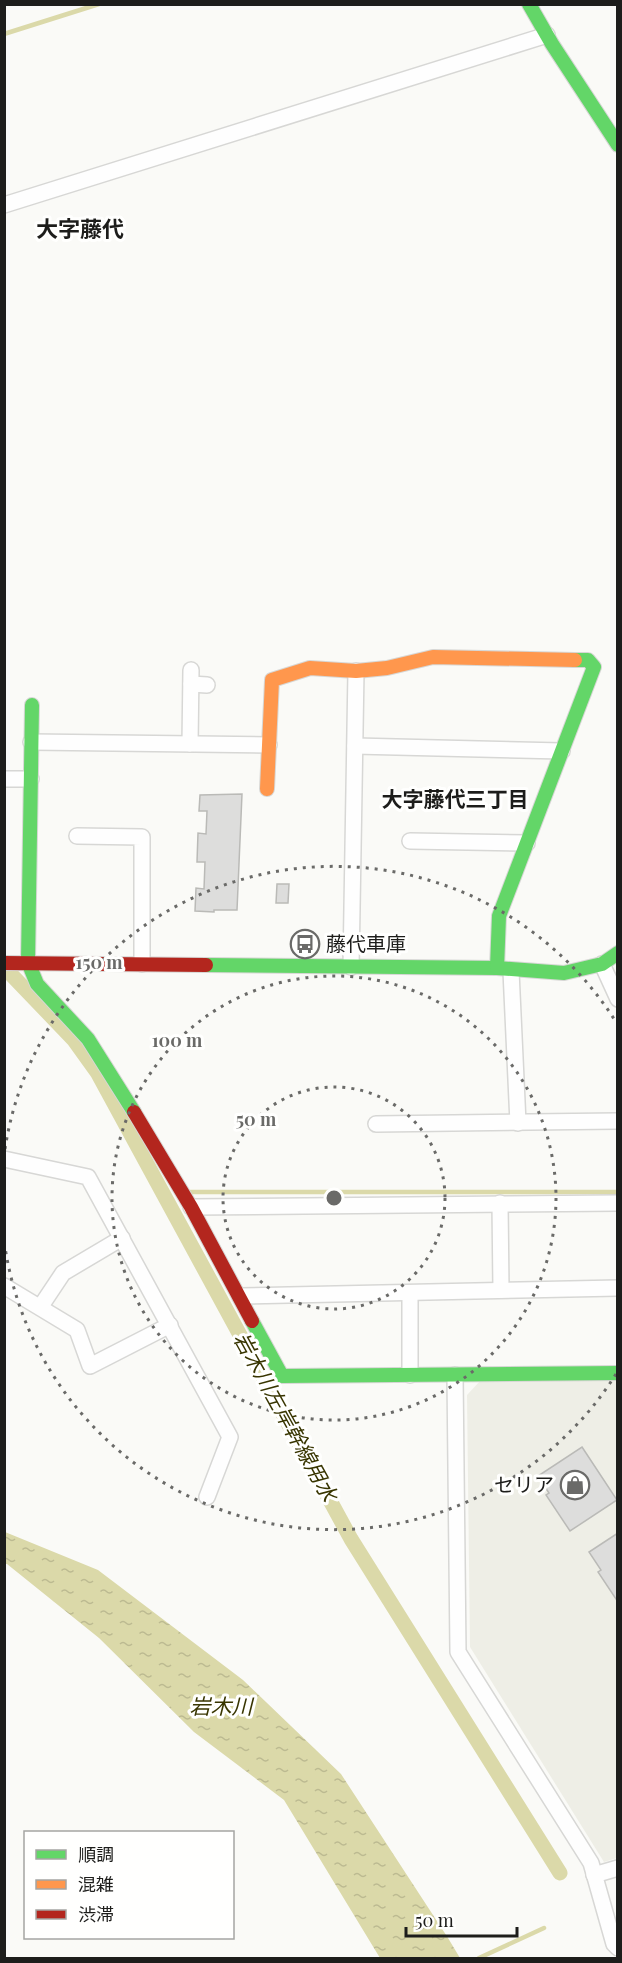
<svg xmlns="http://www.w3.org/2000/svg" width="622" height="1963" font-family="'Playfair Display','Noto Sans JP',serif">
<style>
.built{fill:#eeeee6}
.water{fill:url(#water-ripples)}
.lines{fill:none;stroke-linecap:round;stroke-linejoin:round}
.stream{stroke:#dbd9a9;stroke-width:4.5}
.canal{stroke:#dbd9a9;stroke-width:15}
.building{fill:#dddddc;stroke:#babab7;stroke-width:1.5}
.street-casing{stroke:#d7d7d5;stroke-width:18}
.fast-casing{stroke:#d7d7d5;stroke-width:16}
.slow-casing{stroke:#d7d7d5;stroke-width:16}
.jam-casing{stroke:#d7d7d5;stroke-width:16}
.street{stroke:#fefefe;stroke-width:15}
.fast{stroke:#63d668;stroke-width:14}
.slow{stroke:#ff974d;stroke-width:14}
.jam{stroke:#b3261e;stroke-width:14}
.ring{fill:none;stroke:#6a6a68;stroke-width:3;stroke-dasharray:3 6}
.labels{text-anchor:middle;stroke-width:6;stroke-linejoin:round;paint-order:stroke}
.poi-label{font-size:20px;fill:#1d1d1b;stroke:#fffffe;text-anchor:start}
.neighbourhood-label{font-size:21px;font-weight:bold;fill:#1d1d1b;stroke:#fffffe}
.water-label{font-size:21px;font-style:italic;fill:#383500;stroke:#fffffe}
.quarter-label{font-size:22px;font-weight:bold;fill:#1d1d1b;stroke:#fffffe}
.centre{fill:#6a6a68;stroke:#fffffe;stroke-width:3}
.ring-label{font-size:18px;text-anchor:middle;font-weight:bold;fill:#6a6a68;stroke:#fffffe;stroke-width:6;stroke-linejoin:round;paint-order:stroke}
</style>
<defs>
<pattern id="water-ripples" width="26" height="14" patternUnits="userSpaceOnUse" patternTransform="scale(1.5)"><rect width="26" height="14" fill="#dbd9a9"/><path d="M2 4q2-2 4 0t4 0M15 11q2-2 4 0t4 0" fill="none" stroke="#bcba91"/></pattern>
</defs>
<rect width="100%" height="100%" fill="#fafaf7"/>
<path class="built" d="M480,1381h137v477l-13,4 -134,-215 -3,-252z"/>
<path class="water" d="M5,1532l93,38 145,110 98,94 107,164 12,20h-80l-96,-158 -90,-68 -95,-94 -92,-74h-2z"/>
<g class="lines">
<g class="stream">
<path d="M4,34l95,-30"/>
<path d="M189,1192h429"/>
<path d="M479,1958l65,-30"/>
</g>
<path class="canal" d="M4,967l70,73 23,32 254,467 209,334"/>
</g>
<g class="building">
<path d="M242,794l-5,116h-23v2l-19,-1 1,-23 8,1 1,-27h-8l1,-29 8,1 1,-23h-8l1,-16z"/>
<path d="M277,884h12l-1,19h-12z"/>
<path d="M582,1447l35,53 -47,31 -24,-36 3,-2 -11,-17z"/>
<path d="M618,1533v69l-20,-30 3,-2 -12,-18z"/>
</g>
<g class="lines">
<g class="street-casing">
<g id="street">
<path d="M4,205l543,-170"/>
<path d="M191,684l16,1"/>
<path d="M31,742l238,3"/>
<path d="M190,744l1,-74"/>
<path d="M355,746l207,5"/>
<path d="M4,779h27"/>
<path d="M77,836l65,1v127"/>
<path d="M410,841l117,2"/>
<path d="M602,964l16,35"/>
<path d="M351,967l5,-296"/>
<path d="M511,971l7,152"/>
<path d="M376,1124l242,-3"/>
<path d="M4,1159l84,18 142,260 -23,60"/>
<path d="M500,1203l1,87"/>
<path d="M191,1207l427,-4"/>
<path d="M4,1286l73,44 13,36 80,-41"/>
<path d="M410,1293v82"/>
<path d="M240,1296l378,-8"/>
<path d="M41,1306l22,-33 59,-35"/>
<path d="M455,1375l3,277 133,211 23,81 4,4"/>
<path d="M594,1875l24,-7"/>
</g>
</g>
<g class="fast-casing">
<g id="fast">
<path d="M529,4l23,40 66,101"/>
<path d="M32,705l-4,257 9,22 51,55 46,73"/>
<path d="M206,965l291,3 67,5 38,-9 16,-11"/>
<path d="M497,968l2,-52 95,-249 -6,-7h-13"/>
<path d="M252,1321l30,55 336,-3"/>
</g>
</g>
<g class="slow-casing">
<path id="slow" d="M267,789l5,-109 38,-12 46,3 31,-3 46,-11 142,3"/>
</g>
<g class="jam-casing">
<g id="jam">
<path d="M4,963l202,2"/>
<path d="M134,1112l57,95 61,114"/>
</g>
</g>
<use href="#street" class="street"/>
<use href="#fast" class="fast"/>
<use href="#slow" class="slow"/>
<use href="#jam" class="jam"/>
</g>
<g class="ring">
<circle cx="334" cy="1198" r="111"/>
<circle cx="334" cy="1198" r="222"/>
<path d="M616 1374A333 333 0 0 1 5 1247M5 1149A333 333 0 0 1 616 1022"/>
</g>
<defs>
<g id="bus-ring" transform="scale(1.5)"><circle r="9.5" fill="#fffffe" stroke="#6a6a68" stroke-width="1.5"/><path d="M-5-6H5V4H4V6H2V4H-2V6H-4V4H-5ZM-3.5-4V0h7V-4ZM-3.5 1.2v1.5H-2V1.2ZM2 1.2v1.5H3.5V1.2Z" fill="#6a6a68"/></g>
<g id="shop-ring" transform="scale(1.5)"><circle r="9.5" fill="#fffffe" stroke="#6a6a68" stroke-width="1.5"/><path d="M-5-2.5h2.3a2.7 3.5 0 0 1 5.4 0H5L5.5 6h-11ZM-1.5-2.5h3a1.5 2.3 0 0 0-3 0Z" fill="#6a6a68"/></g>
</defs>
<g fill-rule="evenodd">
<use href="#bus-ring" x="305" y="944"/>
<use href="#shop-ring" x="575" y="1485"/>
</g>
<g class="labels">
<g class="poi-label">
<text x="326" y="951">藤代車庫</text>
<text x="554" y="1492" text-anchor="end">セリア</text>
</g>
<g class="neighbourhood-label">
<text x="455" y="807">大字藤代三丁目</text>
</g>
<g class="water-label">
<text transform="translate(285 1417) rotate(61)" y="7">岩木川左岸幹線用水</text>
<text x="221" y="1714">岩木川</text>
</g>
<g class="quarter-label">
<text x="80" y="237">大字藤代</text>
</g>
</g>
<circle cx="334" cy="1198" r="9" class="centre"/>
<g class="ring-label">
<text x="99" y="969">150 m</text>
<text x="177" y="1047">100 m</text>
<text x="256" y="1126">50 m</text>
</g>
<rect width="622" height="1963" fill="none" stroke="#1d1d1b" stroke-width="12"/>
<rect x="24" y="1831" width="210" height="108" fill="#fffffe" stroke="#a5a5a3" stroke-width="1.5"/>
<rect x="36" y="1850" width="30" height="9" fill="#63d668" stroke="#a5a5a3" stroke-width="1.5"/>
<text x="78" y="1861" font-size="18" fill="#1d1d1b">順調</text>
<rect x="36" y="1880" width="30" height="9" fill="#ff974d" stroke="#a5a5a3" stroke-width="1.5"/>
<text x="78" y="1891" font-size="18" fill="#1d1d1b">混雑</text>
<rect x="36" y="1910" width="30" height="9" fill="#b3261e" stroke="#a5a5a3" stroke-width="1.5"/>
<text x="78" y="1921" font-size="18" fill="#1d1d1b">渋滞</text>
<path d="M406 1927v9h111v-9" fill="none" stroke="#1d1d1b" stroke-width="3"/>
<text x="415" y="1927" font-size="18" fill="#1d1d1b" stroke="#fffffe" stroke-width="4.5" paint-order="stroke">50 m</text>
</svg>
